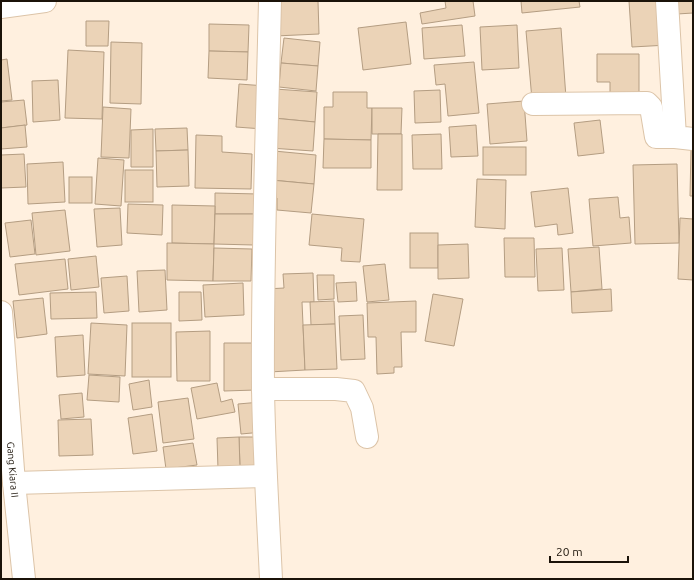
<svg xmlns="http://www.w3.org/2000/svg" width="694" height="580" font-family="Ubuntu,sans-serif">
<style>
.building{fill:#ebd3b7;stroke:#b49d82}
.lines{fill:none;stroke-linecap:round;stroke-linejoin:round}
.minor-casing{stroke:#dcc4a8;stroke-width:24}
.major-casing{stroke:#dcc4a8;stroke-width:24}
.minor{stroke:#fff;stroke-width:22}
.major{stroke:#fff;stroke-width:22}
.labels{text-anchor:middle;stroke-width:3;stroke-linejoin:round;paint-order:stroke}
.street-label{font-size:10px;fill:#1b1309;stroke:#fff0df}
</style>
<rect width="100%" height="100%" fill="#fff0df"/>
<g class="building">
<path d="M274,1h44l1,33 -44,2z"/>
<path d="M445,1h28l2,15 -53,8 -2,-11 26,-5z"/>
<path d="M521,1h58l1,6 -58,6z"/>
<path d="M629,1h38l1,44 -36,2z"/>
<path d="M676,1h17v12l-16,1z"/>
<path d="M86,21h23l-1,25h-22z"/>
<path d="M406,22l5,42 -48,6 -5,-42z"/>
<path d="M209,24l40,1 -1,27 -39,-1z"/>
<path d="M462,25l3,31 -41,3 -2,-31z"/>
<path d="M517,25l2,43 -37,2 -2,-43z"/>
<path d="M561,28l5,70 -34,2 -6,-69z"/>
<path d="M284,38l36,4 -2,24 -37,-3z"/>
<path d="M111,42l31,1 -1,61 -31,-1z"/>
<path d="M68,50l36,2 -2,67 -37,-1z"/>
<path d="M209,51l39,1 -1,28 -39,-2z"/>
<path d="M597,54h42v39l-29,1v-12h-13z"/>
<path d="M7,59l5,41 -11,1v-41z"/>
<path d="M474,62l5,51 -31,3 -3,-32 -9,1 -2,-20z"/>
<path d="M281,63l37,3 -2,25 -37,-4z"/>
<path d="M58,80l2,40 -27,2 -1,-41z"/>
<path d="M239,84l27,2 -3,43 -27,-2z"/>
<path d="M275,89l42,3 -2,30 -42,-4z"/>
<path d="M440,90l1,32 -26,1 -1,-32z"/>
<path d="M333,92h34v16h5l-1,32 -47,-1v-32h9z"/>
<path d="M24,100l3,25 -26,3v-26z"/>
<path d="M524,101l3,40 -37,3 -3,-40z"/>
<path d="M103,107l28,2 -2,49 -28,-1z"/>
<path d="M372,108h30l-1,26h-29z"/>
<path d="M273,118l42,4 -2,29 -43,-3z"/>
<path d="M600,120l4,33 -26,3 -4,-33z"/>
<path d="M25,125l2,22 -26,2v-21z"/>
<path d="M476,125l2,31 -27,1 -2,-30z"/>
<path d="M187,128l1,22 -32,1 -1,-22z"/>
<path d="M153,129v38h-22v-37z"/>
<path d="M378,134h24v56h-25z"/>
<path d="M441,134l1,35h-29l-1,-34z"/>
<path d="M196,135l26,1v16l30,2 -1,35 -56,-1z"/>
<path d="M324,139l47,1v28h-48z"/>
<rect x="483" y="147" width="43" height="28"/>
<path d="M691,149h2v47h-3z"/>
<path d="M188,150l1,36 -32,1 -1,-36z"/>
<path d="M274,151l42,4 -2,29 -43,-4z"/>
<path d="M24,154l2,33 -25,1v-33z"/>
<path d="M98,158l26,2 -3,46 -26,-2z"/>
<path d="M63,162l2,40 -37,2 -1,-40z"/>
<path d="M677,164l2,79 -44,1 -2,-79z"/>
<rect x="125" y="170" width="28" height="32"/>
<rect x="69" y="177" width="23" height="26"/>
<path d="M477,179l29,1 -1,49 -30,-2z"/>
<path d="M271,180l43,4 -3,29 -34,-3v-12l-8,-1z"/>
<path d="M568,188l5,45 -15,2 -1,-11 -22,3 -4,-35z"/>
<path d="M215,193l44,1 -4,20h-40z"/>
<path d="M618,197l2,21 9,-1 2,26 -38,3 -4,-47z"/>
<path d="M128,204l35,1 -1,30 -35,-2z"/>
<path d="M172,205l43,1 -1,38 -42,-1z"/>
<path d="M120,208l2,37 -25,2 -3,-38z"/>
<path d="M65,210l5,41 -34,4 -4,-42z"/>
<path d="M215,214h40l-1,31 -40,-1z"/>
<path d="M312,214l52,5 -4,43 -19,-1 1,-13 -33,-3z"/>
<path d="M680,218l13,1v61l-15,-1z"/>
<path d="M31,220l4,34 -25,3 -5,-34z"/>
<rect x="410" y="233" width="28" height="35"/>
<path d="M504,238h30l1,39h-30z"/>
<path d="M167,243l47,1 -1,37 -46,-1z"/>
<path d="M468,244l1,34 -31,1v-34z"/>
<path d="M599,247l3,42 -31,3 -3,-43z"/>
<path d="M214,248l38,1 -1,32h-38z"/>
<path d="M562,248l2,42 -26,1 -2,-42z"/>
<path d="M96,256l3,31 -28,3 -3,-31z"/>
<path d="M65,259l3,30 -49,6 -4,-31z"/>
<path d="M385,264l4,36 -22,2 -4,-36z"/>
<path d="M165,270l2,40 -28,2 -2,-41z"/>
<path d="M313,273l1,29h-12l3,68 -36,2 -3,-83 18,-1 -1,-14z"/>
<path d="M317,275h17v24l-16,1z"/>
<path d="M127,276l2,35 -25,2 -3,-35z"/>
<path d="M356,282l1,19 -19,1 -2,-19z"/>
<path d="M243,283l1,32 -39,2 -2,-32z"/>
<path d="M611,289l1,22 -40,2 -1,-21z"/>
<path d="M96,292l1,26 -46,1 -1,-26z"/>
<path d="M179,292h22l1,28 -23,1z"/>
<path d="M433,294l30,5 -9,47 -29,-5z"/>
<path d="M43,298l4,36 -30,4 -4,-37z"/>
<path d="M334,301l1,23 -24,1 -1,-23z"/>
<path d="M416,301v31h-15l1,35h-8v6l-17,1 -1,-37h-8l-1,-34z"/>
<path d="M363,315l2,44 -24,1 -2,-44z"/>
<path d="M91,323l36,2 -2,51 -37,-2z"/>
<rect x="132" y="323" width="39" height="54"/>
<path d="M335,324l2,45 -32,1 -2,-45z"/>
<path d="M210,331v50h-33l-1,-49z"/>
<path d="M83,335l2,40 -28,2 -2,-40z"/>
<path d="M224,343h32v47l-32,1z"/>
<path d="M89,375l31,2 -1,25 -32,-2z"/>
<path d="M149,380l3,27 -19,3 -4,-26z"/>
<path d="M217,383l4,19 11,-3 3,13 -38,7 -6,-31z"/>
<path d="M82,393l2,24 -23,2 -2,-24z"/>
<path d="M188,398l6,41 -31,4 -5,-41z"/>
<path d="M261,402l2,30 -22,2 -3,-30z"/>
<path d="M152,414l5,37 -24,3 -5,-36z"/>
<path d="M91,419l2,36 -34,1 -1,-36z"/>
<path d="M239,437h21l2,30 -22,1z"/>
<path d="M239,437l1,31 -22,1 -1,-31z"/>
<path d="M193,443l4,22 -31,4 -3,-22z"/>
</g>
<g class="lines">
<g class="minor-casing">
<g id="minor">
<path d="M270,1c-3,129 -8,258 -7,387 1,64 5,128 8,191"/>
<path d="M667,1l8,136 18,2"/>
<path d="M533,104l114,-1 4,4 5,30h19"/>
<path id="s1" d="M1,312l13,171 10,96"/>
<path d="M263,389h73l18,2 8,17 5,29"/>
<path d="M14,483l251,-7"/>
</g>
</g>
<g class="major-casing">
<path id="major" d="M1,7l44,-6"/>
</g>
<use href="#minor" class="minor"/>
<use href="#major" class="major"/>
</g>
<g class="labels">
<g class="street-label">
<text dy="4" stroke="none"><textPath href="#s1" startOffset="158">Gang Kiara II</textPath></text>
</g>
</g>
<rect width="694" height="580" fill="none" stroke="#1b1309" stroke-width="4"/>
<path d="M550 556v6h78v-6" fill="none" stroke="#1b1309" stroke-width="2"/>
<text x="556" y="556" font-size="12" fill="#1b1309" stroke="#fff0df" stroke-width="3" paint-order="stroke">20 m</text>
</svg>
